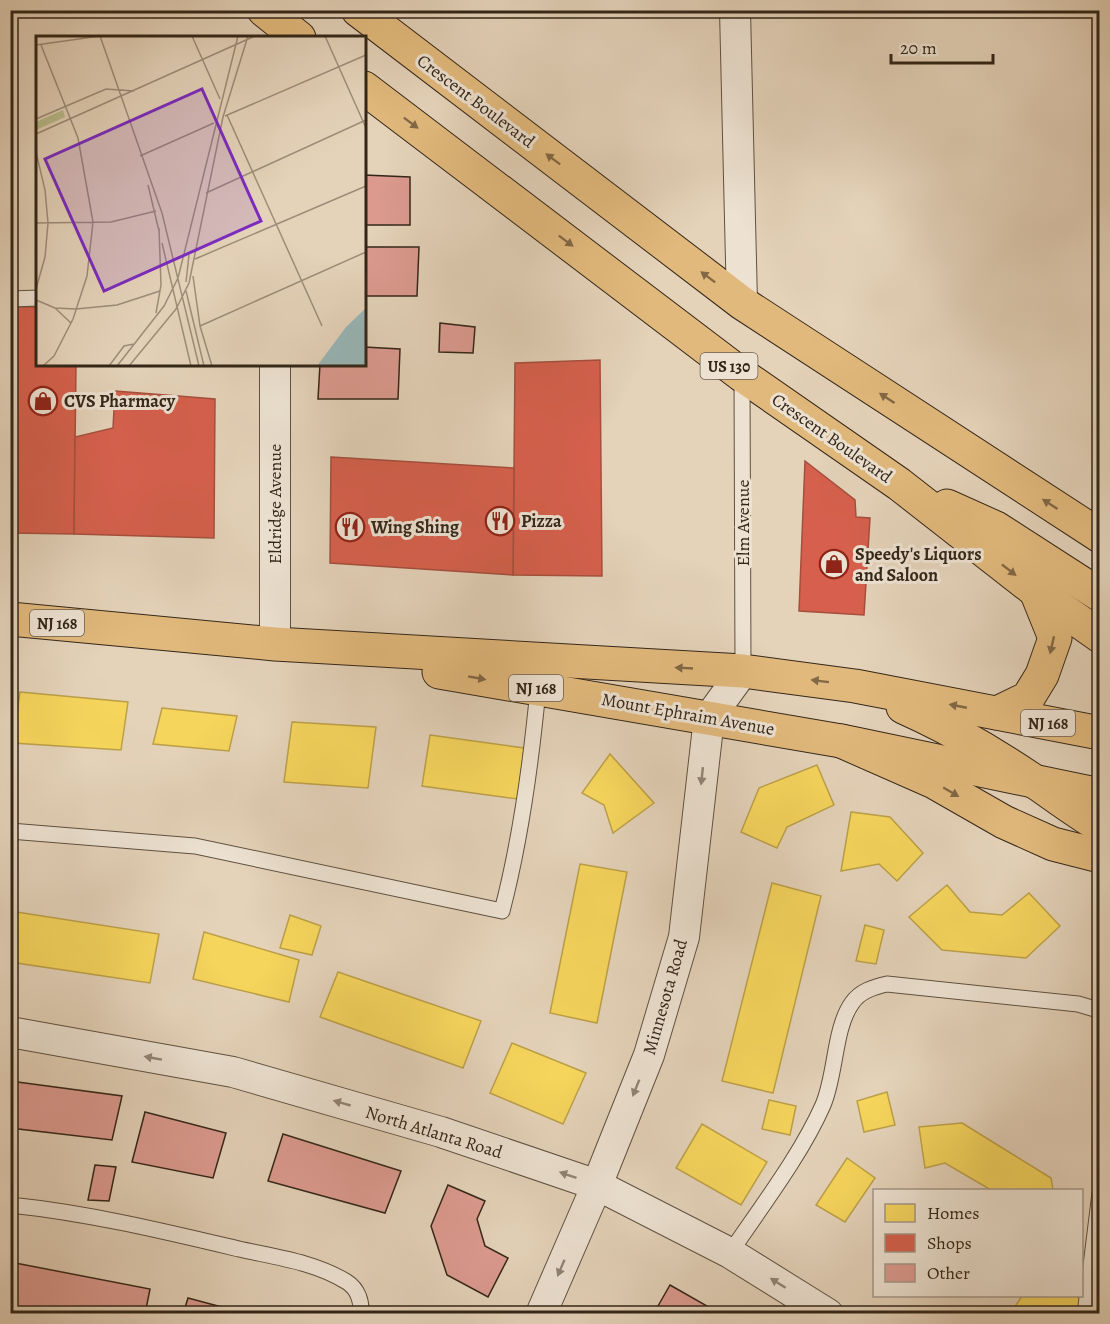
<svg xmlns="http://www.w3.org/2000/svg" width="1110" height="1324" font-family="Alegreya,serif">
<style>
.homes{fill:#f6d55c;stroke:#bca048;stroke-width:1.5}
.shops{fill:#d6604d;stroke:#a54f3d;stroke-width:1.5}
.building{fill:#dc9a8f;stroke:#332618;stroke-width:1.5}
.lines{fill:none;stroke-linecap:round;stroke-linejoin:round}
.lane-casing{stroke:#5f5140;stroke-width:17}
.street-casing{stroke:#5f5140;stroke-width:32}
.primary-casing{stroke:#332618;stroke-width:35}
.highway-casing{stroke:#332618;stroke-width:35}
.lane{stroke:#ede2d2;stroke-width:15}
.street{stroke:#ede2d2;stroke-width:30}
.primary{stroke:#e2b97c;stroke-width:33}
.highway{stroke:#e2b97c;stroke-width:33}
.oneway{fill:#826845}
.oneway2{fill:#908475}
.labels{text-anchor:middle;stroke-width:6;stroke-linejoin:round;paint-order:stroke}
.shield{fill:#ede2d2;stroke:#6b5e50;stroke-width:1.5}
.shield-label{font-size:16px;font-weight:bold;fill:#332618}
.street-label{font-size:18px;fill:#332618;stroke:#ede2d2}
.poi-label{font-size:18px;font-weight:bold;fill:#332618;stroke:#ede2d2;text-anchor:start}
.inset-road{fill:none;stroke:#9d8d79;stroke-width:1.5}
.view{fill:#7b2cbf;fill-opacity:0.15;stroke:#7b2cbf;stroke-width:3}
.inset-edge{fill:none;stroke:#332618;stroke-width:3}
</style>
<rect width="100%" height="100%" fill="#e4d2b9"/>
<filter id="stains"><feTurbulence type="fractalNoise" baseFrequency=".00333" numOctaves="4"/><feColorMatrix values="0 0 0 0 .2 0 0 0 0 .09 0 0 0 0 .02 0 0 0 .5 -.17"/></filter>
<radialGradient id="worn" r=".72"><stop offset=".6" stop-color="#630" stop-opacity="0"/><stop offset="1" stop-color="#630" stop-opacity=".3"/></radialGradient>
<g class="homes">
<path d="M20,692l108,10 -7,48 -108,-7z"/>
<path d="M162,708l75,8 -8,35 -76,-7z"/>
<path d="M292,722l84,5 -8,61 -84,-6z"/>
<path d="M430,735l94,13 -6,51 -96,-13z"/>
<path d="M610,754l44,49 -41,30 -9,-28 -22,-12z"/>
<path d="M817,765l17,40 -47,22 -10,21 -36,-16 18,-44z"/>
<path d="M851,812l39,5 33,36 -26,28 -18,-17 -38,7z"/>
<path d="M580,864l47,8 -30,151 -47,-10z"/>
<path d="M772,883l49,13 -48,197 -51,-12z"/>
<path d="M947,885l23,27 32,3 27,-22 31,33 -34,32 -84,-8 -33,-33z"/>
<path d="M10,911l149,23 -9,49 -140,-21z"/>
<path d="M290,915l31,11 -9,29 -32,-7z"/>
<path d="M865,925l19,5 -8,34 -20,-3z"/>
<path d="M204,932l95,28 -10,42 -96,-23z"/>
<path d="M338,972l143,49 -18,47 -143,-51z"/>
<path d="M512,1043l74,30 -23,51 -73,-31z"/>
<path d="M887,1092l8,33 -31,7 -7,-31z"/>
<path d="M769,1100l27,6 -6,29 -28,-6z"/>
<path d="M962,1123l89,55 2,12h-62l-46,-27 -20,5 -6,-41z"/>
<path d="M702,1124l65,38 -26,43 -65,-37z"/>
<path d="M847,1158l28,20 -30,44 -29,-17z"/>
<path d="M1022,1296h54l8,4 -8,14h-66z"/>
</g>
<g class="shops">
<path d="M10,307h28v57h38l-2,170 -64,-1z"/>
<path d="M600,360l2,216 -89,-1 2,-212z"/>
<path d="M115,391l100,8 -1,139 -140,-4 1,-97 38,-9z"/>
<path d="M331,457l183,11 -1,107 -183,-12z"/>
<path d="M805,461l50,39 1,17 14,1 -6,97 -65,-4z"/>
</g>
<g class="building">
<path d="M364,175l46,2v48h-46z"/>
<path d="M364,247h55l-2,49h-53z"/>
<path d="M440,323l35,4 -2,26 -34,-1z"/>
<path d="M364,347l36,2 -2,50h-80l2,-35h44z"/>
<path d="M10,1081l112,15 -10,44 -102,-12z"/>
<path d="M145,1112l81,21 -13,45 -81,-16z"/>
<path d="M283,1134l118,37 -16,42 -117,-32z"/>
<path d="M95,1165l21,2 -7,34 -21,-1z"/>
<path d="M448,1185l37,16 -8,18 8,27 23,12 -20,39 -41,-22 -16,-49z"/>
<path d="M10,1262l140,27 -5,25h-135z"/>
<path d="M670,1285l37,21 -4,8h-66l21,-8z"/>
<path d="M188,1298l60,16h-65z"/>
<path d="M613,1307l18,7h-20z"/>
</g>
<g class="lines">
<g class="lane-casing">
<g id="lane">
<path d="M10,299l28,-1"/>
<path d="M742,375l1,296"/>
<path d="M10,831l185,15 307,65c19,-73 29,-147 36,-222"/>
<path d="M10,1205c78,8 153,26 229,44 36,8 76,13 108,33 11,7 15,20 14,32"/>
<path d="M730,1253c31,-46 71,-98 93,-148 13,-30 11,-77 29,-102 8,-12 22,-16 35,-19l191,20 17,5 5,5"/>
<path d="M1085,1314l15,-121"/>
</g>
</g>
<g class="street-casing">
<g id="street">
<path d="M735,10l7,293"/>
<path d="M275,644v-280"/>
<path d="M10,1032l223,40 208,60 156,53 133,68 98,61"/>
<path d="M541,1314l56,-129 52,-130 35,-118 25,-219 34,-47"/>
</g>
</g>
<g class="primary-casing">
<g id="primary">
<path d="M10,619l265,25 468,27 112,15 245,47"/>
<path d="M439,672l402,69 259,54"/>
<path d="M903,707c45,20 90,46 131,74 21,15 43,31 66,45"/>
<path d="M997,713l31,-15 14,-23 13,-37 -19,-47"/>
</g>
</g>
<g class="highway-casing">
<g id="highway">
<path d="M264,10l35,28"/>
<path d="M358,10l384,293 358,233"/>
<path d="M364,88l378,287 157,109 137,107 64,45"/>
<path d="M947,506l49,22 104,67"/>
<path d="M841,741l93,41 70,40 49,22 47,12"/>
</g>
</g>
<use href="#lane" class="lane"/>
<use href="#street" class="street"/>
<use href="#primary" class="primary"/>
<use href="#highway" class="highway"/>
</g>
<defs><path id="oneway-solid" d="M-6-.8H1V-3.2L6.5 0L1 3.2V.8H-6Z" transform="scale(1.5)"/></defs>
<g class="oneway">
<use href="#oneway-solid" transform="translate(411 123) rotate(37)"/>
<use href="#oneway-solid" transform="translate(553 159) rotate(-143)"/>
<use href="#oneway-solid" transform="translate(566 241) rotate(37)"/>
<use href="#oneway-solid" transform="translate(708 277) rotate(-143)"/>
<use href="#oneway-solid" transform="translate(887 398) rotate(-147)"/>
<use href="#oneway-solid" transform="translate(1050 504) rotate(-147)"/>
<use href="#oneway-solid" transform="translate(1009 570) rotate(38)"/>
<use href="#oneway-solid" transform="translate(1052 645) rotate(103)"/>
<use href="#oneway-solid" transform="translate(684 668) rotate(-177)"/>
<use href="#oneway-solid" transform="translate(477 678) rotate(10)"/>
<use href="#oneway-solid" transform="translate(820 681) rotate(-173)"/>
<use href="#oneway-solid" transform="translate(958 706) rotate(-169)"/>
<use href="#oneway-solid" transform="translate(951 792) rotate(30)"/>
</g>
<g class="oneway2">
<use href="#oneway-solid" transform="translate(702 776) rotate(96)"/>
<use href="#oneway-solid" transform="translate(153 1058) rotate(-170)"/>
<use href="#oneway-solid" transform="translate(636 1088) rotate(112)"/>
<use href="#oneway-solid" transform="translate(342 1103) rotate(-164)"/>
<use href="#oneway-solid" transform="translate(568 1175) rotate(-161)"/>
<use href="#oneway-solid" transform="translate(561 1268) rotate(113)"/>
<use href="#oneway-solid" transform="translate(778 1283) rotate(-148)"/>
</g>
<defs>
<g id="shop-ring" transform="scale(1.5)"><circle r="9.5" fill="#ede2d2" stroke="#8f2418" stroke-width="1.5"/><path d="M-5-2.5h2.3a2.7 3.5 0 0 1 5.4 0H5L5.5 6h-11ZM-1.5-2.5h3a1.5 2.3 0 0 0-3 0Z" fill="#8f2418"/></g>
<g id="restaurant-ring" transform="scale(1.5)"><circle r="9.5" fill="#ede2d2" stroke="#8f2418" stroke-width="1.5"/><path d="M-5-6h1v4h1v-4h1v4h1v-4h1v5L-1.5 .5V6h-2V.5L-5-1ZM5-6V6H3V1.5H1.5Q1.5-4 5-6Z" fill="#8f2418"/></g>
</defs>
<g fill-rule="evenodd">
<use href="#shop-ring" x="43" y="401"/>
<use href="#restaurant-ring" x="500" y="521"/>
<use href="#restaurant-ring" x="350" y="527"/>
<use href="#shop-ring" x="834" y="564"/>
</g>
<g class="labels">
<g class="shield">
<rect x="700.5" y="353" width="57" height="26" rx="4.5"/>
<rect x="30" y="610" width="54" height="26" rx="4.5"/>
<rect x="509" y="675" width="54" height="26" rx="4.5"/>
<rect x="1021" y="710" width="54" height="26" rx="4.5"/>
</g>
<g class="shield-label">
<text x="729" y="372">US 130</text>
<text x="57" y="629">NJ 168</text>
<text x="536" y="694">NJ 168</text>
<text x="1048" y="729">NJ 168</text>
</g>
<g class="street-label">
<text transform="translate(476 101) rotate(37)" y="6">Crescent Boulevard</text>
<text transform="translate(832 438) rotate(35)" y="6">Crescent Boulevard</text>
<text transform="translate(275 504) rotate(-90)" y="6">Eldridge Avenue</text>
<text transform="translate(743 523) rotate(-90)" y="6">Elm Avenue</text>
<text transform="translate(688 714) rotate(10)" y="6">Mount Ephraim Avenue</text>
<text transform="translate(665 997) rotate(-74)" y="6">Minnesota Road</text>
<text transform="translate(434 1132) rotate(17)" y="6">North Atlanta Road</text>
</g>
<g class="poi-label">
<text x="64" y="407">CVS Pharmacy</text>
<text x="521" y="527">Pizza</text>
<text x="371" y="533">Wing Shing</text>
<text x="855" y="560">Speedy's Liquors<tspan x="855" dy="21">and Saloon</tspan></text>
</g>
</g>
<g transform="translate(36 36)">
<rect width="330" height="330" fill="#e4d2b9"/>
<path d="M27,74l2,7 -29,13v-8z" fill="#b7bb8c"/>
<path d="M330,272v58h-49l29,-39z" fill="#98b6b7"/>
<path class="inset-road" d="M64,0l62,177 37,153M156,0l28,63M289,0l41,92M0,9l64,-9M5,9l37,93 15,84 -6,54 -14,43 -19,37 -11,10M191,79l95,211M189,80l141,-61M0,83l70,-30 28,2M0,98l219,-98M0,116l9,38 3,33 -3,34 -9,32M104,120l74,-33M112,149l11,46M170,157l160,-73M0,187l75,-1 45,-11M126,207l29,123M159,223l171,-73M157,240l7,50 12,40M150,246l3,-27M150,255l18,75M0,264l19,8 21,1 41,-4 43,-14M19,272l16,15M120,277l5,-28 -2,-57M164,290l166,-74M73,330l15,-20 10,-2M81,330l47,-60 14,-28 60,-242M93,330l47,-57 13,-26 34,-166 25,-81"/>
<path class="view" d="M166,53l59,132 -157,70 -59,-132z"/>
<rect width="330" height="330" class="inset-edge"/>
</g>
<rect width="1110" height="1324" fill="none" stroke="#e4d2b9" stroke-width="36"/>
<rect x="12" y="12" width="1086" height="1300" fill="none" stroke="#332618" stroke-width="3"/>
<rect x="18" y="18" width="1074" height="1288" fill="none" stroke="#332618" stroke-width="1.5"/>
<rect x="873" y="1189" width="210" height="108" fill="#ede2d2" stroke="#a39788" stroke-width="1.5"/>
<rect x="885" y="1204" width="30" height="18" fill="#f6d55c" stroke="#a39788" stroke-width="1.5"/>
<text x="927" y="1219" font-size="18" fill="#332618">Homes</text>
<rect x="885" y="1234" width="30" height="18" fill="#d6604d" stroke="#a39788" stroke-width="1.5"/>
<text x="927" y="1249" font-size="18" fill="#332618">Shops</text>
<rect x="885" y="1264" width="30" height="18" fill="#dc9a8f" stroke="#a39788" stroke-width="1.5"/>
<text x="927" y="1279" font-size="18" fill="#332618">Other</text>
<path d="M891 54v9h102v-9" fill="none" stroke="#332618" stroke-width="3"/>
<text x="900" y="54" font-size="18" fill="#332618" stroke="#ede2d2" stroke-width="4.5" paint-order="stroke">20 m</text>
<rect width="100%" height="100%" filter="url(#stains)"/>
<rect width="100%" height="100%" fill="url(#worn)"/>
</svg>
